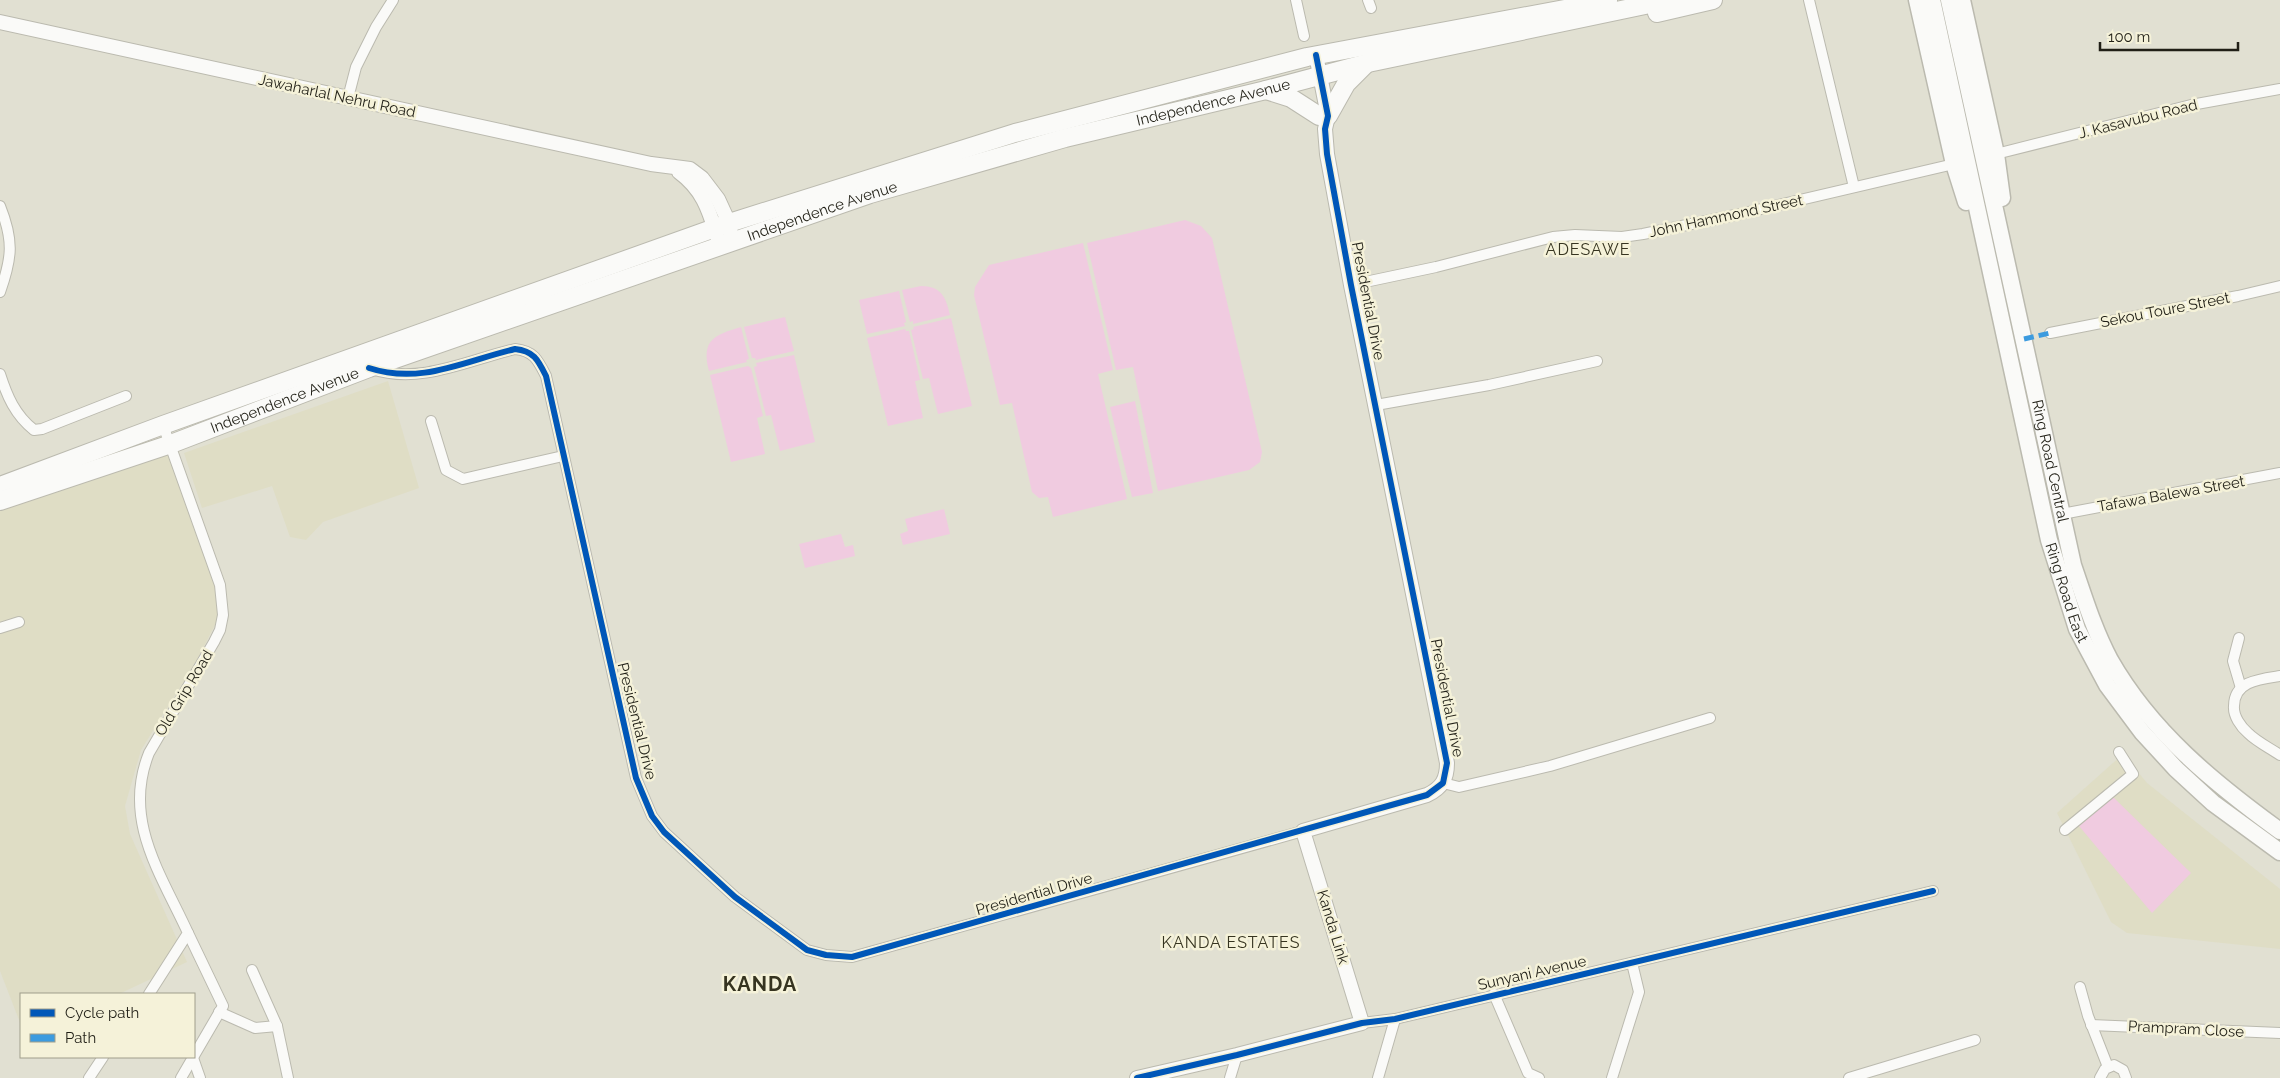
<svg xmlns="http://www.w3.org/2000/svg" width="2280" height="1078" font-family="Raleway,sans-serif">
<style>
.built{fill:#dfddc5}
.green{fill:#f0cbe0}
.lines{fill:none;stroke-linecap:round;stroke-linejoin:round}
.street-casing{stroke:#bbbaaf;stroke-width:12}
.secondary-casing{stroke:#bbbaaf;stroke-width:16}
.primary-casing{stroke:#bbbaaf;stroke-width:19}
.highway-casing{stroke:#bbbaaf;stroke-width:20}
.street{stroke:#fafaf8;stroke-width:10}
.secondary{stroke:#fafaf8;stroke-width:14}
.primary{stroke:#fafaf8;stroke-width:16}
.highway{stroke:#fafaf8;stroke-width:18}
.quiet{stroke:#3c9bdf;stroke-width:5;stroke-dasharray:10 5;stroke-linecap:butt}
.cycleway-casing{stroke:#f5f2d9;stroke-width:9}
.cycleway{stroke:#0057b8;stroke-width:6}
.labels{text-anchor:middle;stroke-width:5;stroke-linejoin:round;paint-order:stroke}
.street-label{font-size:15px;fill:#201f16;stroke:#f5f2d9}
.neighbourhood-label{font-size:16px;letter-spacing:1px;fill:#363420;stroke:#f5f2d9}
.district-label{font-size:20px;font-weight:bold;letter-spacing:1px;fill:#363420;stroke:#f5f2d9}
</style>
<rect width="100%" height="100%" fill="#e1e0d2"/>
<g class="built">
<path d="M388,381l31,107 -96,34 -17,18 -16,-3 -18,-51 -70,22 -18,-55z"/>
<path d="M171,453l47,134 2,28 -24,47 -55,88 -16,56 5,28 57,128 -68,32h-98v31l-21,-54v-463z"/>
<path d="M2123,754l24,29 133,106v60l-153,-16 -16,-11 -54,-109z"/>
</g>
<g class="green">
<path d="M1185,220l16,6 11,12 50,214 -2,10 -11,8 -91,21 -25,-124 -17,3 -29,-127z"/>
<path d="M1083,243l30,127 -15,4 29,125 -74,18 -5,-20 -9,1 -7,-6 -20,-89 -12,2 -26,-110 1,-8 14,-22z"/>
<path d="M921,286c20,0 25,11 29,29l-37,9v-3l-3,1 -8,-32z"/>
<path d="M899,291l7,31 -2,1 1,3 -38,8 -8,-34z"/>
<path d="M785,317l9,34 -38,9 -1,-2h-3l-8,-31z"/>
<path d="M951,318l21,88 -34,8 -9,-36 -6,1 -12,-49 3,-1 -1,-2z"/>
<path d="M741,327l8,32 -3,1 1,2 -38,9c-8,-31 5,-36 32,-44z"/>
<path d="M905,329l1,2h3l11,49 -5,1 8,37 -35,8 -21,-88z"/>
<path d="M794,355l21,87 -35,9 -9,-36 -5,1 -12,-49 3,-1 -1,-3z"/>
<path d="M748,366l3,2 12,48 -6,2 8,36 -34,8 -21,-87z"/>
<path d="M1135,401l18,92 -21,4 -22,-90z"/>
<path d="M944,509l6,25 -47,11 -3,-11 8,-3 -3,-12z"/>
<path d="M841,534l4,13 8,-2 2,11 -50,12 -6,-24z"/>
<path d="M2113,797l78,76 -39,40 -73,-87z"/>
</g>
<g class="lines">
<g class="street-casing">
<g id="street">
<path d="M1296,0l8,36"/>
<path d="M1368,0l3,8"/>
<path d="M1809,0l45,187"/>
<path d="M348,98l8,-31 20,-40 17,-27"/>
<path d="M1996,154l195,-49 89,-16"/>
<path d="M0,206c14,35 12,52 0,86"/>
<path d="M1351,285l85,-18 117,-30 22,-2 47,2 21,-3 97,-20 214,-50"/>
<path d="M2050,333l188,-37 42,-10"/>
<path d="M372,369c48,16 96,-9 143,-20 19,2 23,11 31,27l90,402 16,38 12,16 71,65 72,53 19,5 26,2 451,-126"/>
<path d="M0,374c7,22 15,41 34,56l8,-1 84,-33"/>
<path d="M1376,405l113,-20 108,-24"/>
<path d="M431,421l15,49 17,9 100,-23"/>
<path d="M2062,514l218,-41"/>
<path d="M0,628l19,-6"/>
<path d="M2239,638l-6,23 8,27"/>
<path d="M2280,676c-20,3 -46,5 -46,30 -1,10 7,21 14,27 9,9 22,15 32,22"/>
<path d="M1443,783l16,4 91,-21 160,-48"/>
<path d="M2065,830l68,-56 -14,-22"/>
<path d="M252,970l25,56"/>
<path d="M2080,987l8,29 20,51"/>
<path d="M149,994l39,-61c-27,-59 -66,-113 -39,-180l65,-111 6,-12 3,-15 -3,-30 -57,-160"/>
<path d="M1494,994l34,79 11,5"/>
<path d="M219,1012l36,16 22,-2 11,52"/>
<path d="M1362,1023l33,-4 538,-128"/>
<path d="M2091,1025l189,8"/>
<path d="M193,1058l7,20"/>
<path d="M89,1078l14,-21"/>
<path d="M181,1078l42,-72 -35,-73"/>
<path d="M1230,1078l7,-23"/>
<path d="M1378,1078l17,-59"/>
<path d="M1612,1078l27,-86 -7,-29"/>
<path d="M1849,1078l126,-38"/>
<path d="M2100,1078l5,-9 9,-4 9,5 3,8"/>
</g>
</g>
<g class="secondary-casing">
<g id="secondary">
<path d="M0,22l651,142 39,5 12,9 16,21 11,24 3,17"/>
<path d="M679,172c27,20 31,43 41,73"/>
<path d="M1137,1078l100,-23 125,-32 -59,-192 124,-36c15,-7 20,-16 20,-32l-96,-478 -24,-131 -2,-25 3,-13 -12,-61"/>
</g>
</g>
<g class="primary-casing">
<g id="primary">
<path d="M1917,0l37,164 12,38"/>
<path id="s1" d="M1932,0l117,540 28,89 30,56 35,47 34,37 37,34 67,49"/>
<path id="s2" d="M1949,0l124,565c11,32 21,65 37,95 41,72 104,123 170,171"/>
<path d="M1962,0l34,154 6,44"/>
</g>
</g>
<g class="highway-casing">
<g id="highway">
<path d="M1657,13l56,-13"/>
<path d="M1266,90l25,8 28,18"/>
<path d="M1328,116l18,-32 20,-20"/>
<path d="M0,486l163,-61 566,-202 286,-90 292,-76 301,-56"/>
<path id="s3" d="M0,501l171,-57 198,-76 501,-174 195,-56 201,-48 102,-27 301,-63"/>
</g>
</g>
<use href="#street" class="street"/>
<use href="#secondary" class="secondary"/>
<use href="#primary" class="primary"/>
<use href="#highway" class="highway"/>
<path class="quiet" d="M2024,339l26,-6"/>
<g class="cycleway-casing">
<g id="cycleway">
<path d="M369,368c52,17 95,-7 146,-19 19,2 23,11 31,27l90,402 16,38 12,16 71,65 72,53 19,5 26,2 575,-162 16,-12 4,-20 -96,-478 -24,-131 -2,-25 3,-13 -12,-61"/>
<path d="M1137,1078l100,-23 125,-32 33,-4 538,-128"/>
</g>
</g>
<use href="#cycleway" class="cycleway"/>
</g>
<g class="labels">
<g class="street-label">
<text transform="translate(337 96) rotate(12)" y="5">Jawaharlal Nehru Road</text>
<text dy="5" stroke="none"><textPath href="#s3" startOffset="1278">Independence Avenue</textPath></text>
<text transform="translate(2138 119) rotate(-14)" y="5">J. Kasavubu Road</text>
<text dy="5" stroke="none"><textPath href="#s3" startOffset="872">Independence Avenue</textPath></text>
<text transform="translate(1726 216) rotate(-12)" y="5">John Hammond Street</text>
<text transform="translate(1368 301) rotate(79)" y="5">Presidential Drive</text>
<text transform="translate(2165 310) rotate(-11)" y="5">Sekou Toure Street</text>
<text dy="5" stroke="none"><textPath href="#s3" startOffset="302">Independence Avenue</textPath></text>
<text dy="5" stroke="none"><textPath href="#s2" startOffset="472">Ring Road Central</textPath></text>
<text transform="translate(2171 494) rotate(-10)" y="5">Tafawa Balewa Street</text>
<text dy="5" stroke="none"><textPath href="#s1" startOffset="608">Ring Road East</textPath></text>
<text transform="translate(184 693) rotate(-59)" y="5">Old Grip Road</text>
<text transform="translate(1447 698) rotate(79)" y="5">Presidential Drive</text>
<text transform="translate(637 721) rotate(76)" y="5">Presidential Drive</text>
<text transform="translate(1034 894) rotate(-16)" y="5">Presidential Drive</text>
<text transform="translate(1333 927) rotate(73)" y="5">Kanda Link</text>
<text transform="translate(1532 973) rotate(-13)" y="5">Sunyani Avenue</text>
<text transform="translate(2186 1029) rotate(3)" y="5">Prampram Close</text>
</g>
<g class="neighbourhood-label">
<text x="1588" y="255">ADESAWE</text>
<text x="1231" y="948">KANDA ESTATES</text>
</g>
<g class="district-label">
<text x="760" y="991">KANDA</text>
</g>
</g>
<rect x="20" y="993" width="175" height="65" fill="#f5f2d9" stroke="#a09e8b"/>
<rect x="30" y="1009" width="25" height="8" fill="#0057b8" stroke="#a09e8b"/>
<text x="65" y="1018" font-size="15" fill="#201f16">Cycle path</text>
<rect x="30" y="1034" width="25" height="8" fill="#3c9bdf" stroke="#a09e8b"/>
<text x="65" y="1043" font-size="15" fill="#201f16">Path</text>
<path d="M2100 42v8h138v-8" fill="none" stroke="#201f16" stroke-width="2.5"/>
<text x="2108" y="42" font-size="15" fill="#201f16" stroke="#f5f2d9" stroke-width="4" paint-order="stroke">100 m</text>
</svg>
